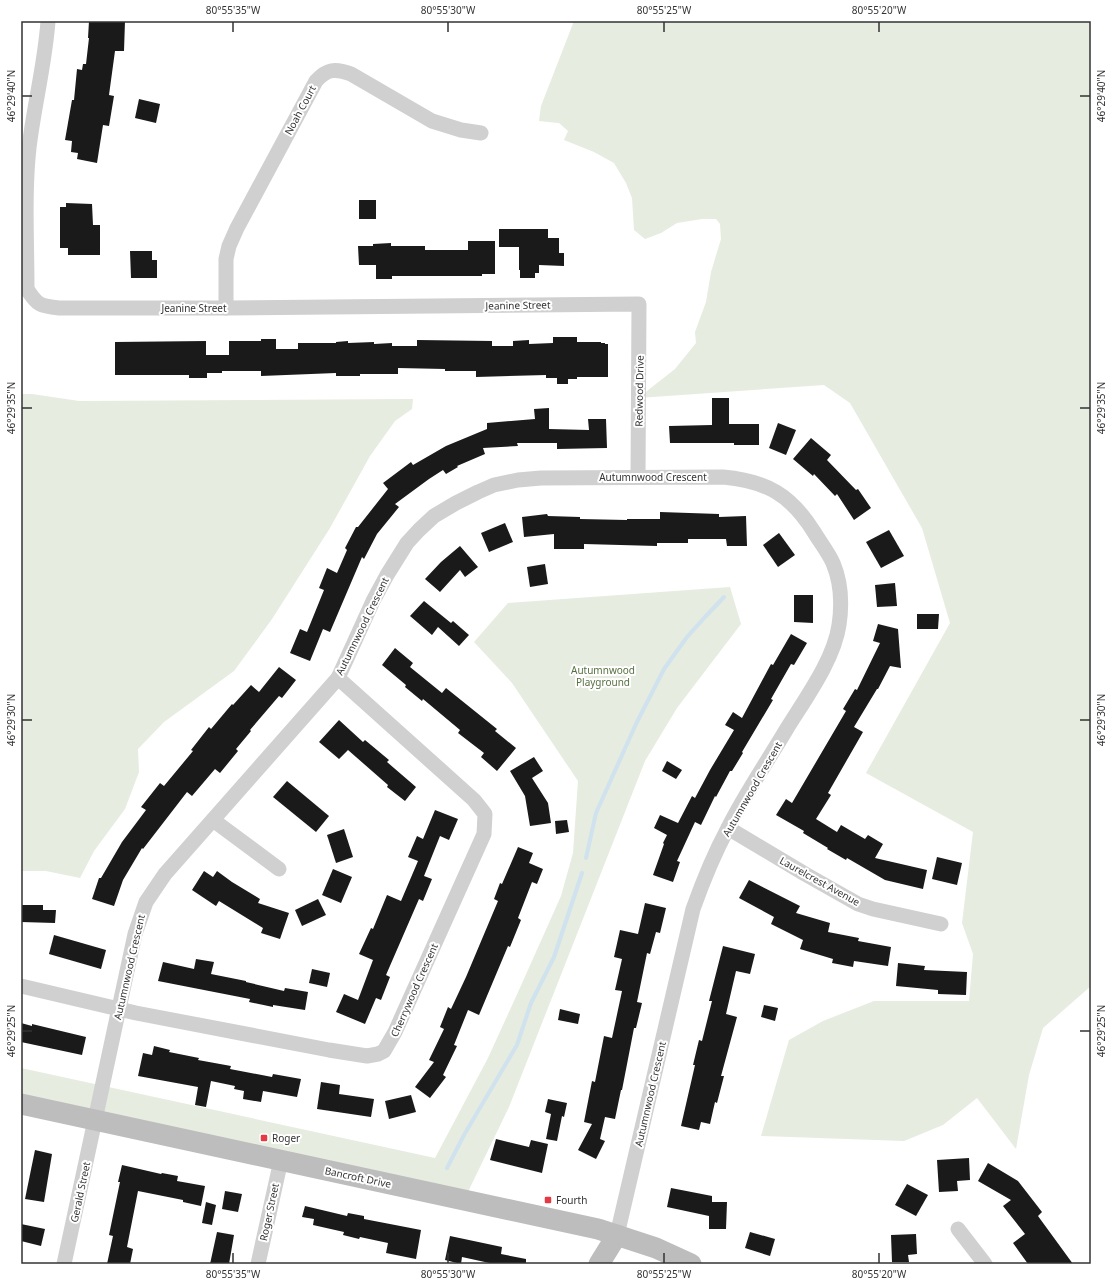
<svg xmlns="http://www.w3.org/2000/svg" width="1112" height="1285" font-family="'Noto Sans',sans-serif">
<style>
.green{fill:#e6ecdf}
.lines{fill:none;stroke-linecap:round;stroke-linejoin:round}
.stream{stroke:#cfe2ee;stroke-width:4}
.building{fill:#1a1a1a}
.street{stroke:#d0d0d0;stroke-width:15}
.secondary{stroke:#bdbdbd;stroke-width:21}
.ticks{fill:none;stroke:#333;stroke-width:1.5}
.poi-dot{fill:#e63946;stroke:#fff;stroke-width:1.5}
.labels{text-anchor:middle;stroke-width:4;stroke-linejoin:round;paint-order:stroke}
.street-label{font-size:10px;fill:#333;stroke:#fff}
.park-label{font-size:10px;fill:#56703f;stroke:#fff}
.poi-label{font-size:10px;fill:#333;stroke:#fff;text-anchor:start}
.neatline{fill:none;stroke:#333;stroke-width:1.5}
.ticks-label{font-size:10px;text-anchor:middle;fill:#333}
</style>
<rect width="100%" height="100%" fill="#fff"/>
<g class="green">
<path d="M574,21h517v965l-48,42 -14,47 -13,74 -39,-51 -34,27 -39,16 -143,-5 28,-96 34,-19 51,-20h95l4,-47 -11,-31 11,-91 -107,-59 84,-150 -28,-95 -72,-125 -26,-18 -186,13 37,-29 21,-26 -1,-11 11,-30 5,-30 10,-33 -1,-15 -4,-5h-14l-25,4 -16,10 -16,6 -11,-9 -2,-32 -6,-15 -12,-20 -20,-11 -30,-12 4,-9 -9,-8 -20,-2 2,-15z"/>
<path d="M21,394h11l47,7 334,-2 -1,10 -17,12 -25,35 -40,72 -58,91 -38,52 -70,51 -26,27 1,23 -14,37 -31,42 -14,27 -34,-7h-25z"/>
<path d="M730,587l11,37 -64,84 -32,53 -136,346 -44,91 -444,-96v-34l414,90 53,-100 31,-68 42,-94 12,-43 5,-72 -66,-98 -38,-41 34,-39z"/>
</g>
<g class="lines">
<g class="stream">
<path d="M586,858l10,-45 40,-89 28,-55 23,-32 18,-20 19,-20"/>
<path d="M447,1168l17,-33 53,-90 14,-42 23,-46 28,-84"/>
</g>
</g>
<g class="building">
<path d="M89,21h36l-1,30h-9l-6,44 5,1 -5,30 -6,-1 -6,38 -20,-4 1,-6 -7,-1 1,-11 -7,-1 7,-40h2l3,-31 5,1 1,-6h3l3,-26h-1z"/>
<path d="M139,99l21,5 -4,19 -21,-5z"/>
<rect x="359" y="200" width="17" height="19"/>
<path d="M66,203l26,1 1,21h7v30h-32v-7h-8v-41h6z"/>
<path d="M499,229h49v9h11v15h5v13l-25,-1v8h-4v5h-15v-8h-1v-23h-20z"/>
<path d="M468,241h27v33h-13v2h-90v3h-16v-14h-17l-1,-19h15v-2l18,-1v3h34v4h43z"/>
<path d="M130,251h22v9h5v18h-26z"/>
<path d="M553,337h24v5h24v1h4v1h3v33h-31v2h-9v5h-11v-6h-11v-3l-70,2v-6h-31v-2l-47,-1v6h-38v2h-24v-3l-75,3v-5h-39v2h-15v5h-18v-3h-74v-33l91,-1v14h23v-14h32v-2h15v10h22v-6h38v-1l12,-1v2l26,-1v2l18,-1v3h25v-6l75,1v5h21v-5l16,-1v4l24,-1z"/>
<path d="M712,398h17v26h30v21h-25v-2h-64l-1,-17 43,-1z"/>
<path d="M549,408v21l40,1 -1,-11h18l1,29 -50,1v-6h-40l1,3 -35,2 2,6 -28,12 1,1 -12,7 -3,-4 -14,9 -34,25 4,3 -22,27 -13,25 -2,-2 -32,75 -7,-3 -13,32 -20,-8 10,-24 7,3 17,-42 -5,-2 8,-20 10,5 10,-23 -2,-2 11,-21h2l30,-38 -5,-6 28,-21 2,3 33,-19 41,-17v-6l48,-4 -1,-10z"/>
<path d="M778,423l18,7 -10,25 -17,-7z"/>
<path d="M811,438l20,17 -4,5 29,30 2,-1 13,19 -17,12 -17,-26 -2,2 -21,-22 -1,2 -20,-17z"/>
<path d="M660,512l59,2v3l27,-1 1,30h-20l-1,-7h-38v4h-31v3l-73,-2v5h-30v-15l-30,3 -2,-20 25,-3 1,2 32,1v2l47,1v-1h33z"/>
<path d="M505,523l8,19 -24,10 -8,-19z"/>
<path d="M889,530l15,26 -23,12 -15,-26z"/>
<path d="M779,533l16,22 -17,12 -15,-22z"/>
<path d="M460,546l18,21 -13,10 -5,-7 -20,22 -15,-13 16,-17z"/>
<path d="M545,564l3,20 -18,3 -3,-20z"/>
<path d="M895,583l2,23 -20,1 -2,-22z"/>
<path d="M794,595h19v28l-19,-1z"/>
<path d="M424,601l27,22 2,-2 16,14 -10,11 -21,-19 -6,8 -22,-19z"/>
<path d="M917,614h22l-1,15h-21z"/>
<path d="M878,624l20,5 3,39 -11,-2 -12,23h-1l-23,38 9,5 -35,61 3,2 -15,24 21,13 4,-7 24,14 3,-4 15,9 -8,14 52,12 -4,19 -38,-9 -38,-22 -1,2 -19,-11 1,-1 -25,-15 1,-2 -28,-16 10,-16 6,4 54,-92 -3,-2 12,-20 2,1 23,-47 -7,-2z"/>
<path d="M791,634l16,9 -13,22 -3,-1 -20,35 2,1 -31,52 1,1 -11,18h-2l-14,26 -1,-1 -14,29 -6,-3 -18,39 3,1 -7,20 -20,-7 11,-31 -1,-1 4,-8 -13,-7 6,-13 18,8 14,-27 3,2 15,-28 24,-40 -9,-5 8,-13 9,6 29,-54 2,1z"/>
<path d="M395,648l18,15 -3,4 32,26 4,-5 51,41 -2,2 21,17 -19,23 -16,-14 3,-4 -26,-20 2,-3 -37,-31 -1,2 -17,-14 1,-2 -24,-20z"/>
<path d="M279,667l17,13 -14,18 -3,-2 -29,34 1,1 -15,18 2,2 -18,22 -5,-4 -23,27 -5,-4 -44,57 -1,-1 -19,32 -9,26 -22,-7 7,-21h2l21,-36 24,-32 -5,-3 19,-24 4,3 29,-35 -2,-1 18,-23 2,2 21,-25 1,1 18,-20 8,7z"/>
<path d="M339,720l24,22 2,-2 24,20 -2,2 29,25 -11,14 -18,-14 1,-2 -40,-35 -9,9 -20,-17z"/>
<path d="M534,757l9,14 -11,7 16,25 3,20 -21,3 -5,-30 -15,-25z"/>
<path d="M667,761l15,9 -6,9 -14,-8z"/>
<path d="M287,781l42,35 -13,16 -43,-35z"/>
<path d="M435,810l23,9 -9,21 -9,-4 -16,40 8,3 -9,22 -4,-2 -33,76 4,2 -9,23 -5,-2 -11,26 -29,-12 8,-18 14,6 15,-40 -14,-6 12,-26 2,1 14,-34 14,6 17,-40 -10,-4 9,-21 6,3z"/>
<path d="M567,820l2,12 -13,2 -1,-13z"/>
<path d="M344,829l9,28 -17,6 -9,-28z"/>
<path d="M518,847l15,6 -4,10 14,6 -6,15 -5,-2 -14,36 3,2 -11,27 -2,-1 -29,69 -11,-5 -14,35 3,1 -14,29 3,2 -16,21 -15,-11 19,-25 -5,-2 15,-31 -4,-2 8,-20 3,2 15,-32 32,-76 -4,-2 6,-16 2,1z"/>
<path d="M937,857l25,6 -5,22 -25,-6z"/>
<path d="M333,869l19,8 -11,26 -19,-8z"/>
<path d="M204,871l9,6 4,-6 15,11 28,17 -2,4 31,10 -9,26 -19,-6 2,-5 -44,-27 -3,5 -24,-16z"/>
<path d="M749,880l51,26 -4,7 34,10 -2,9 31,6 -1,3 33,6 -3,19 -34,-5 -1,6 -21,-4 1,-4 -33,-10 3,-9 -32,-16 3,-7 -35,-19z"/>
<path d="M318,899l8,16 -24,11 -7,-16z"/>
<path d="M645,903l21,5 -6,25 -4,-1 -6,22 -3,-1 -10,49 5,1 -6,25h-2l-12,62h-1l-6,29 -10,-2 -5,22 5,2 -9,18 -18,-9 14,-26 -8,-2 8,-41 3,1 9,-46 8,2 10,-47 -7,-1 7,-31 -8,-2 6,-27 18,4z"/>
<path d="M21,905h22v5h13l-1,13 -34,-1z"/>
<path d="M54,935l52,15 -5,19 -52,-15z"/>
<path d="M723,946l32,8 -5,20 -14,-3 -10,43 11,3 -16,59h3l-7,27 -2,-1 -5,22 -9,-2 -2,8 -18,-4 14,-61h-2l6,-25 3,1 10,-40h-3z"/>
<path d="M196,959l18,3 -3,12 35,7v1l38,9 1,-3 23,4 -3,18 -32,-5v2l-24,-5 1,-3 -92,-18 5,-19 31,7z"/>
<path d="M898,963l27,3 -1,4 43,2 -1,23 -28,-1v-4l-42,-4z"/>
<path d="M312,969l18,4 -3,14 -18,-4z"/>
<path d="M764,1005l14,3 -3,13 -14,-4z"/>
<path d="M560,1009l20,5 -2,10 -20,-4z"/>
<path d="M21,1023l11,3v-2l54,13 -4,18 -61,-13z"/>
<path d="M154,1046l16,4 -1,2 30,6 -1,2 33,6 -1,3 42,8 1,-3 28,5 -4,18 -34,-6 -2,11 -18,-3 1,-8 -10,-2 1,-3 -24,-5 -5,26 -11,-2 3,-18 -60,-11 5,-23 9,2z"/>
<path d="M321,1082l19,3 -1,9 35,5 -3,18 -54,-8z"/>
<path d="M411,1095l5,17 -27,7 -4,-18z"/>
<path d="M548,1099l19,4 -3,14 -2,-1 -5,25 -11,-2 5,-25 -6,-2z"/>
<path d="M496,1139l33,8 2,-7 17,4 -6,29 -52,-13z"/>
<path d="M35,1150l17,4 -8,48 -19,-3z"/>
<path d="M969,1158l1,22 -13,1 1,10 -19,1 -2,-32z"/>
<path d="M988,1163l30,18 24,31 -4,4 35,48h-45l-15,-21 12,-9 -22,-28 8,-6 -33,-19z"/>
<path d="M122,1165l39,9 1,-1 16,3 -1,5 28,5 -4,20 -18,-4v-2l-45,-9 -11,56 6,2 -3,15h-23l6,-28 -4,-1 11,-53h-2z"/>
<path d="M907,1184l21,11 -12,21 -21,-11z"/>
<path d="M671,1188l41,8v6h15l-1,27h-17v-13l-42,-9z"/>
<path d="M225,1191l17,3 -4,18 -16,-3z"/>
<path d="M206,1202l10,3 -4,20 -10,-2z"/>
<path d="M305,1206l42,10 1,-3 16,3v3l57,11 -5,29 -30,-6 2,-10 -28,-6 -1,2 -16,-4 1,-3 -31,-7 1,-6 -12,-2z"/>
<path d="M21,1224l24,5 -4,17 -20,-5z"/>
<path d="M217,1232l17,3 -5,29h-19z"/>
<path d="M750,1232l25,7 -5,17 -25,-8z"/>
<path d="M916,1234l1,20 -9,1 1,7h-17l-1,-27z"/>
<path d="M450,1236l52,11 -1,7 25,5v5h-32l-32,-7 -1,7 -16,-4z"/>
</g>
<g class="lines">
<g class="street">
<path d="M48,21c-3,43 -14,84 -19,127 -5,46 -2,94 -2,141 10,16 13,17 32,19h167l413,-4 -1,173"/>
<path d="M226,308v-49l3,-13 8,-18 79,-147c11,-12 19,-13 35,-7l81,47 29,9 20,3"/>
<path d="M213,820l66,49"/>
<path d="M728,828l77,46 53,30 15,5 68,15"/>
<path d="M21,986l115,27 193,37 38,6 11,-2 6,-3 11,-19 89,-198 1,-20 -11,-14 -136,-122"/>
<path d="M958,1229l27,35"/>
<path d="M64,1264l71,-330 11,-32 19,-28 173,-196 35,-77 14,-26 20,-32 12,-13 15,-14 22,-13 22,-11 16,-7 24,-5 23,-2 182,-1c44,4 68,18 91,55 6,10 14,20 19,31 8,19 9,42 6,62 -5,35 -34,74 -53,105 -19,32 -41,64 -58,98 -14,26 -25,53 -35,81l-76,326"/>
<path d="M258,1264l23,-104"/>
</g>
<g class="secondary">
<path d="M21,1104l577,125 58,19 35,16"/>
<path d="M599,1264l18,-29"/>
</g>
</g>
<path class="ticks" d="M233,22v10M448,22v10M664,22v10M879,22v10M22,96h10M1080,96h10M22,408h10M1080,408h10M22,720h10M1080,720h10M22,1031h10M1080,1031h10M233,1253v10M448,1253v10M664,1253v10M879,1253v10"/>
<g class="poi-dot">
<rect x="260" y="1134" width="8" height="8" rx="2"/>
<rect x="544" y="1196" width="8" height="8" rx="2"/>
</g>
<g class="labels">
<g class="street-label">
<text transform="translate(300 110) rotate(-62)" y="4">Noah Court</text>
<text transform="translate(518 305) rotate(-1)" y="4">Jeanine Street</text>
<text x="194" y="312">Jeanine Street</text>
<text transform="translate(639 391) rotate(-89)" y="4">Redwood Drive</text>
<text x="653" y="481">Autumnwood Crescent</text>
<text transform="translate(362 626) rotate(-64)" y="4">Autumnwood Crescent</text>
<text transform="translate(752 789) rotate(-60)" y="4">Autumnwood Crescent</text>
<text transform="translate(820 881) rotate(29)" y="4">Laurelcrest Avenue</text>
<text transform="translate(129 967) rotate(-77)" y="4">Autumnwood Crescent</text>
<text transform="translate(414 990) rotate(-66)" y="4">Cherrywood Crescent</text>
<text transform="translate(650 1094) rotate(-77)" y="4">Autumnwood Crescent</text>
<text transform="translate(358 1177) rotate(12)" y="4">Bancroft Drive</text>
<text transform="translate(80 1192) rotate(-78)" y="4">Gerald Street</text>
<text transform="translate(269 1212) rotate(-78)" y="4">Roger Street</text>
</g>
<g class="park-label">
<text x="603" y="674">Autumnwood<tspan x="603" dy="12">Playground</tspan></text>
</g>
<g class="poi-label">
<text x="272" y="1142">Roger</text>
<text x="556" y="1204">Fourth</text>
</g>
</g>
<rect width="1112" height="1285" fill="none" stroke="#ffffff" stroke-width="44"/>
<rect x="22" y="22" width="1068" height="1241" class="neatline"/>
<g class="ticks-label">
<text x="233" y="14">80°55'35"W</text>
<text x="448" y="14">80°55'30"W</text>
<text x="664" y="14">80°55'25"W</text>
<text x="879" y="14">80°55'20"W</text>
<text transform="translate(11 96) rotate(-90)" y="4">46°29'40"N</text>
<text transform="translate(1101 96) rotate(-90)" y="4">46°29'40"N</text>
<text transform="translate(11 408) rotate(-90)" y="4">46°29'35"N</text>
<text transform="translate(1101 408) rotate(-90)" y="4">46°29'35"N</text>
<text transform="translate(11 720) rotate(-90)" y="4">46°29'30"N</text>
<text transform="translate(1101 720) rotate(-90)" y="4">46°29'30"N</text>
<text transform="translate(11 1031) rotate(-90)" y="4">46°29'25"N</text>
<text transform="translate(1101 1031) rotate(-90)" y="4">46°29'25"N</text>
<text x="233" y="1278">80°55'35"W</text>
<text x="448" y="1278">80°55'30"W</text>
<text x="664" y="1278">80°55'25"W</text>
<text x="879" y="1278">80°55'20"W</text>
</g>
</svg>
